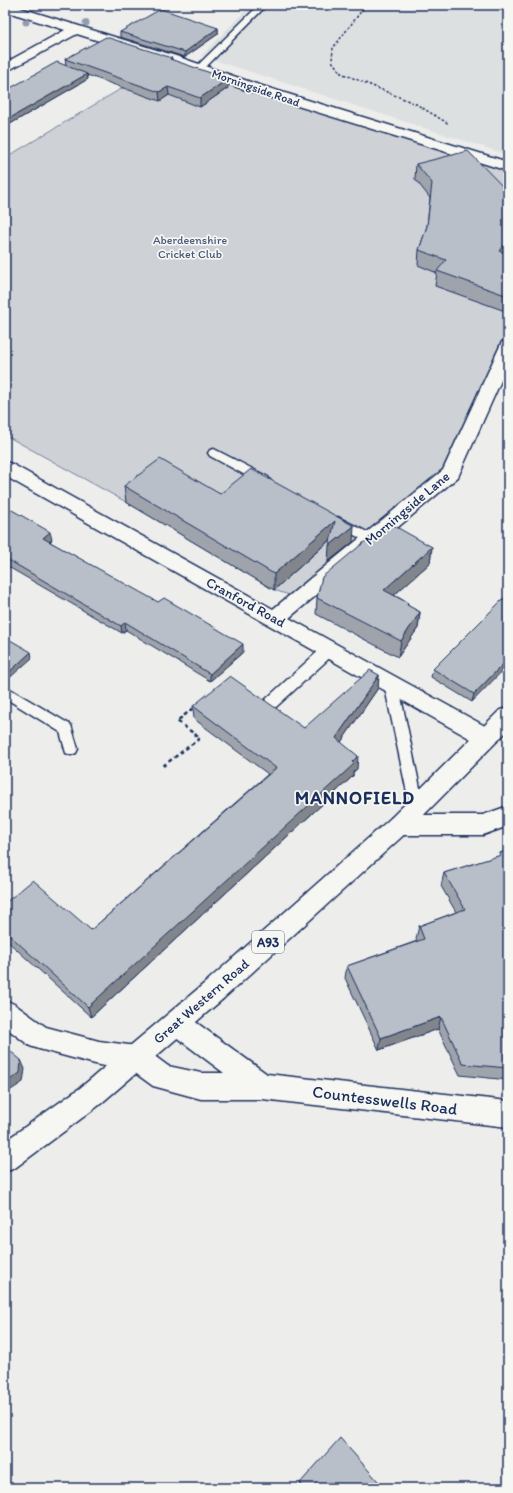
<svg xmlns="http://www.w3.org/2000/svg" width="513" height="1493" font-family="Itim,sans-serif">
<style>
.built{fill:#dde0e1}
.green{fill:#ced2d7;stroke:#74809a}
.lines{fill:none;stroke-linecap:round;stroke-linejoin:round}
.service-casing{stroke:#1b2f5e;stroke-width:3}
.minor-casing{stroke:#1b2f5e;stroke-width:3}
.tertiary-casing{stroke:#1b2f5e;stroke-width:3}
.primary-casing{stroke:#1b2f5e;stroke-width:3}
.path-far1{stroke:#1b2f5e;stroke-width:1.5;stroke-dasharray:2.5 2;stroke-linecap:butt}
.path{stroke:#1b2f5e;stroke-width:2.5;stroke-dasharray:4 3;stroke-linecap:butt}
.service{fill:#f6f6f2;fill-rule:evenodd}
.minor{fill:#f6f6f2;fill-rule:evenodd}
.tertiary{fill:#f6f6f2;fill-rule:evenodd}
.primary{fill:#f6f6f2;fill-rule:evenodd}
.tree{fill:#929cae}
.wall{fill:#9fa4ac;stroke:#1b2f5e}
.shaded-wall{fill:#82868c;stroke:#1b2f5e}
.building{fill:#b9bfc8;stroke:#1b2f5e}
.labels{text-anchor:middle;stroke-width:3.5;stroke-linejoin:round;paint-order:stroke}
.far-street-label{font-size:12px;fill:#1b2f5e;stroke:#f6f6f2}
.far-park-label{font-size:12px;fill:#48587c;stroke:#f6f6f2}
.shield{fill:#f6f6f2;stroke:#5d6b8a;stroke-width:1}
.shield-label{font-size:13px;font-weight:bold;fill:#1b2f5e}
.street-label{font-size:14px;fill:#1b2f5e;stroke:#f6f6f2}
.near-street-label{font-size:17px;fill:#1b2f5e;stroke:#f6f6f2}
.district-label{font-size:18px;font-weight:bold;letter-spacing:1px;fill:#1b2f5e;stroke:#f6f6f2}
</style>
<rect width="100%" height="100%" fill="#edeeec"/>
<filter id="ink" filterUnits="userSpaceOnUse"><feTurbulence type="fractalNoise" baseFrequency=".025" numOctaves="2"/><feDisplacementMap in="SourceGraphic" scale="8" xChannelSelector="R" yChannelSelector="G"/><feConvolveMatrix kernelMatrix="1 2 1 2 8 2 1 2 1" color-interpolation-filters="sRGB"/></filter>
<g filter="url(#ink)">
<path class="built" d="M251,5h257v150l-307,-99z"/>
<path class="green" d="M171,59l337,108v168l-8,28 -49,110 -153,125 -24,-8 -148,-88 -121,-67v-277z"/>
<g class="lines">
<g class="service-casing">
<g id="service">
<path d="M259,5h8l-64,65h-6l-1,-2 1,-2z"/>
<path d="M214,449l54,28 2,3 -2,3h-8l-50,-27 -2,-3 2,-3z"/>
<path d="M338,517l37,19 2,3 -2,3 -4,1 -4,-1 -33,-18 -2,-3 2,-3z"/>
<path d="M330,644l5,1 2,4 -2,4 -59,54 -5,1 -5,-1 -2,-4 2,-4 59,-54z"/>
<path d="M391,678l5,1 2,4 26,124 -2,4 -5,2 -5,-2 -2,-4 -26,-124 2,-4z"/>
<path d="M5,686l66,39 7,24 -2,4 -5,2 -5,-2 -6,-21 -55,-34z"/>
</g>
</g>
<g class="minor-casing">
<g id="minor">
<path d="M5,5h6l165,51 83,29 249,77v9l-259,-80 -83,-29 -89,-28 -72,38v-9l60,-33 -60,-19z"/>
<path d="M508,341v24l-50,112 -169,141 205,113 3,6 -3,6 -8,3 -8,-3 -473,-267v-14l7,2 261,145 170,-139 57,-124 2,-4z"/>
<path d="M5,1000l9,4 32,23 53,14 37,5 9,3 23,17 33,7h23l-56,-42 -4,-8 4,-8 9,-4 9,4 81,59 241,27v26l-246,-28h-61l-48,-13 -22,-16 -32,-5 -60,-16 -9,-3 -25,-19z"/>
</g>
</g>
<g class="tertiary-casing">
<path id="tertiary" d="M508,806v20l-25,9h-84l-8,-3 -4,-7 4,-7 8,-3h84z"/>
</g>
<g class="primary-casing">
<path id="primary" d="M508,708v22l-101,102 -183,166 -126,108 -83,62 -10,4v-31l75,-53 126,-106 185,-164 109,-108z"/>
</g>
<path class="path-far1" d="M366,5l-33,43 -1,13 9,12 75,31 33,20"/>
<path class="path" d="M163,766l37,-28 -23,-17 19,-15"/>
<use href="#service" class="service"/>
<use href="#minor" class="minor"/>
<use href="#tertiary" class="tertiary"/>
<use href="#primary" class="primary"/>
</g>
<g class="tree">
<circle cx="26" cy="22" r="3.5"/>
<circle cx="86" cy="23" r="3.5"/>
</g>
<g class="wall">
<path d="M218,28v6l-33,23 -65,-20v-5z"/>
<path d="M172,58v2l56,28 -28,19 -31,-12 -9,6 -73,-26 1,4 -83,48v-36l61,-26 -1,-6z"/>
<path d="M416,164l92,28v120l-73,-26 2,-13 -19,-8 1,-15 8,-24 3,-28 -15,-19z"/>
<path d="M124,486l96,8 133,48 -25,20 3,-23 -57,51 -148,-88z"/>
<path d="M5,506l47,34 -2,2 193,110 -33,29 -84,-51 -4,3 -117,-68z"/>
<path d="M375,537l57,10 -2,16 -36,32 14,8v3l12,6 -2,16 -20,29 -82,-43 1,-16z"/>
<path d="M508,594l-36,108 -41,-25 2,-8z"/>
<path d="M379,675l-1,13 -37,54 16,27 -4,3v4l-262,241 -86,-78v-36l86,27 177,-156 -74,-55 -1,-13 111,22z"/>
<path d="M508,850v230l-48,-5 -22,-46 -59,21 -34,-72 2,-12 70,-25 -1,-2 3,-13 37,-14 -15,-26 3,-13 55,-17 1,-3z"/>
<path d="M300,1483l84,5h-81l-3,-4z"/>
</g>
<g class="shaded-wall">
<path d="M218,28v6l-33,23v-5z"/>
<path d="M87,74l1,5 -83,48v-6z"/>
<path d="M228,79v9l-28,19v-9z"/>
<path d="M168,87l1,8 -9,6 -1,-9z"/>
<path d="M508,241v13l-9,-3z"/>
<path d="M335,521l-1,15 -60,54v-16z"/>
<path d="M354,526l-1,16 -25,20 1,-16z"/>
<path d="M50,532l2,8 -8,6 -1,-8z"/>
<path d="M432,547l-2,16 -48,43 2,-16z"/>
<path d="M420,612l-2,16 -20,29 3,-16z"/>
<path d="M125,622l1,8 -4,3 -1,-7z"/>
<path d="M243,644v8l-33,29v-7z"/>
<path d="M31,652l1,6 -27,24v-6z"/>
<path d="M508,659v6l-36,37 2,-8z"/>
<path d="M379,675l-1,13 -43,63 1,-13z"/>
<path d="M358,756l-1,13 -4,3v4l-262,241 -3,-10z"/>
<path d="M441,1017l-3,12 -59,21 2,-12z"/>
<path d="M21,1060l4,9 -2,13 -18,12v-11z"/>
</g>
<g class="building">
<path d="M161,9l57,19 -33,24 -65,-20z"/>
<path d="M106,37l66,21 -2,1 58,20 -28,19 -32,-11 -9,5 -94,-33z"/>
<path d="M57,62l30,12 -82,47v-30z"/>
<path d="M468,151l40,41v49l-9,10 9,3v42l-71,-25 9,-11 -27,-10 8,-24 5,-43 -16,-19z"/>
<path d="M160,459l60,35 31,-25 103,57 -25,20 6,-25 -61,53 -150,-88z"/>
<path d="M5,506l45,26 -7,6 115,64 6,-4 79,46 -33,30 -85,-52 -4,4 -116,-68z"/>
<path d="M391,524l41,23 -48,43 24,13 -1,2 13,7 -19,29 -84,-43 5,-21 51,-42 2,2z"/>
<path d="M508,594v65l-34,35 -41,-25z"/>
<path d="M5,637l26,15 -26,24z"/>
<path d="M370,670l9,5 -43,63 22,18 -6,6 2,2 -266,243 -83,-76v-28l28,-23 58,50 185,-162 -83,-62 37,-30 74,52z"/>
<path d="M508,850v218l-45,-4 -22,-47 -60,21 -34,-72 77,-27 -5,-13 46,-17 -21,-36 57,-18 -1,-2z"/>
<path d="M5,1047l16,13 -1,13 -15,10z"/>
<path d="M340,1438l44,50h-79l-5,-5z"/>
</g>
</g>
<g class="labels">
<g class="far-street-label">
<text transform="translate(256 88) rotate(19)" y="4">Morningside Road</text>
</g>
<g class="far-park-label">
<text x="190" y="244">Aberdeenshire<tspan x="190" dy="14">Cricket Club</tspan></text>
</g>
<rect class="shield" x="252" y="931" width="32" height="22" rx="3"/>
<g class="shield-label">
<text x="268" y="947">A93</text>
</g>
<g class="street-label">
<text transform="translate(407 508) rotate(-40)" y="5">Morningside Lane</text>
<text transform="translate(246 602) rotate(29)" y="5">Cranford Road</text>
<text transform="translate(201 1001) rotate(-41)" y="5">Great Western Road</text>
</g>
<g class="near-street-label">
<text transform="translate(385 1100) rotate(7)" y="6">Countesswells Road</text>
</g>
<g class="district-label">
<text x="355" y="804">MANNOFIELD</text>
</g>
</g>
<rect width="513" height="1493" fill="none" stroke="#f6f6f2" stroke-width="20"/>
<rect x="10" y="10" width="493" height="1473" fill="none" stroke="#1b2f5e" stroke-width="1.5" filter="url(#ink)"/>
</svg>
